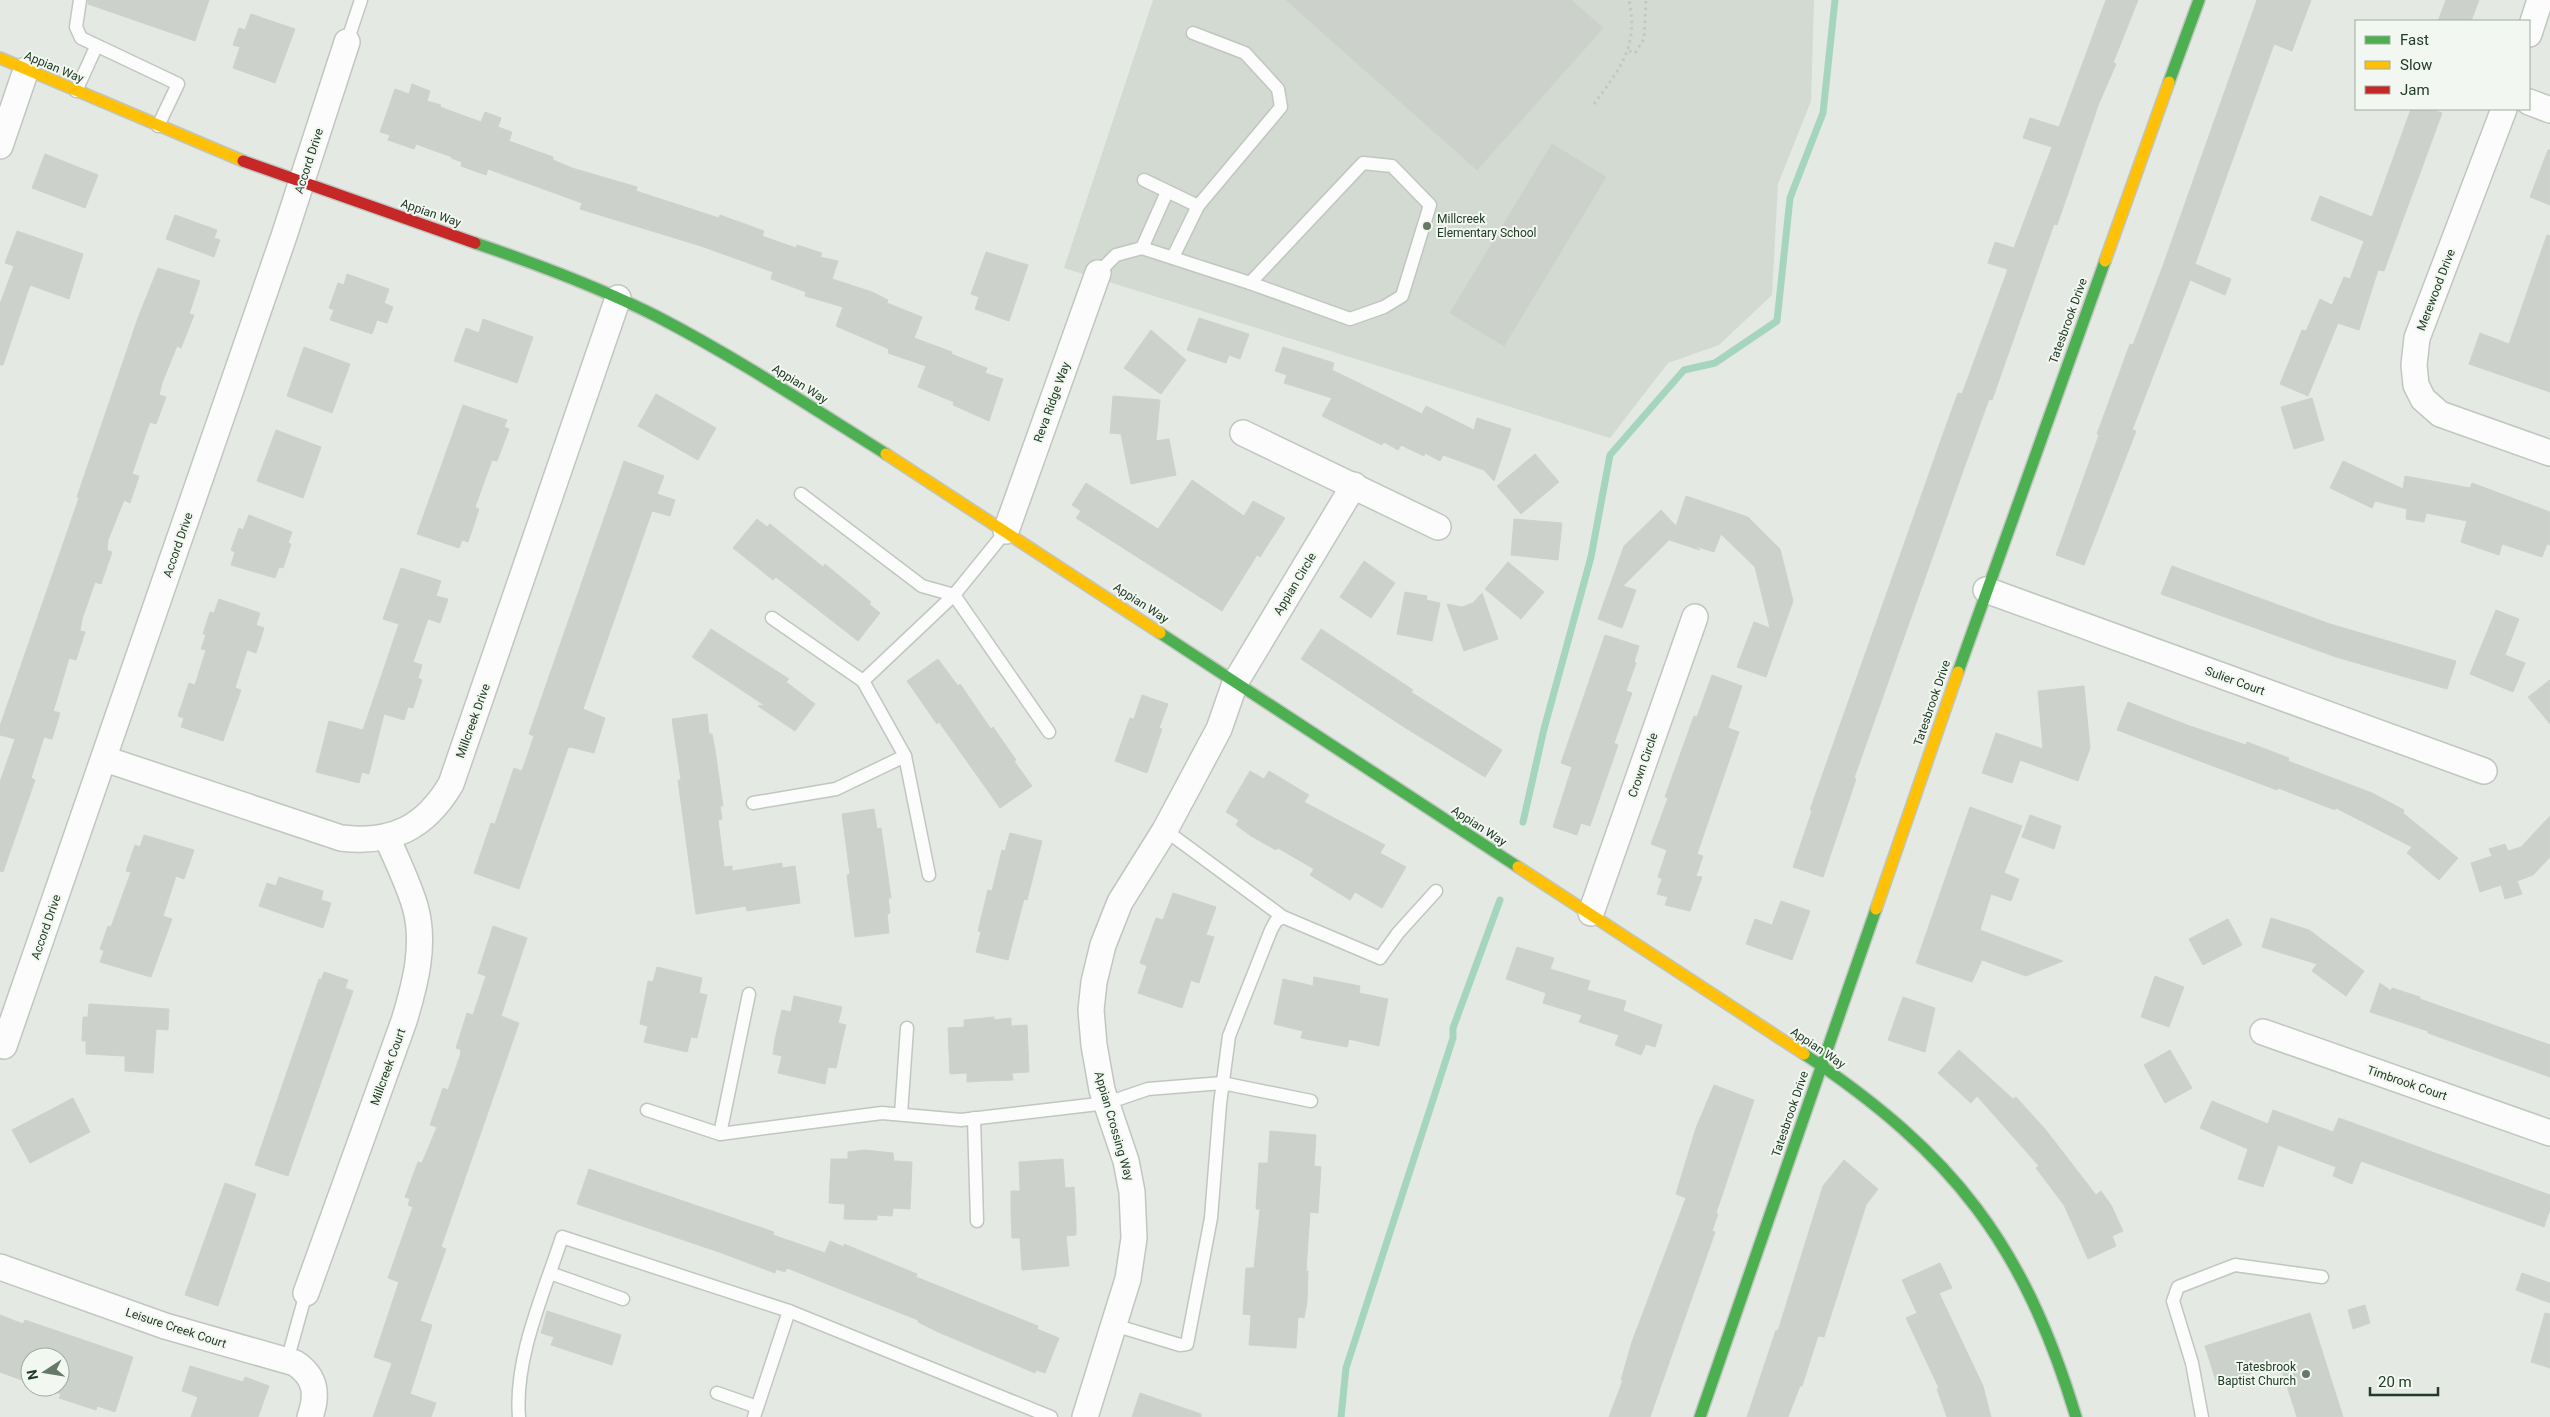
<svg xmlns="http://www.w3.org/2000/svg" width="2550" height="1417" font-family="Roboto,sans-serif">
<style>
.built{fill:#d2dad1}
.lines{fill:none;stroke-linecap:round;stroke-linejoin:round}
.stream{stroke:#a6d5be;stroke-width:7}
.building{fill:#cdd1cc;stroke:#cdd2cc}
.lane-casing{stroke:#c1c6c1;stroke-width:15}
.street-casing{stroke:#c1c6c1;stroke-width:28}
.fast-casing{stroke:#bfc6c0;stroke-width:14}
.slow-casing{stroke:#bfc6c0;stroke-width:14}
.jam-casing{stroke:#bfc6c0;stroke-width:14}
.path{stroke:#c1c9c0;stroke-width:3;stroke-dasharray:2.5 4;stroke-linecap:butt}
.lane{stroke:#fbfcfb;stroke-width:12}
.street{stroke:#fbfcfb;stroke-width:25}
.fast{stroke:#4caf50;stroke-width:11}
.slow{stroke:#ffc107;stroke-width:11}
.jam{stroke:#c62828;stroke-width:11}
.poi-dot{fill:#667868;stroke:#f2f8f1;stroke-width:2}
.labels{text-anchor:middle;stroke-width:4;stroke-linejoin:round;paint-order:stroke}
.street-label{font-size:12px;fill:#223b25;stroke:#f2f8f1}
.poi-label{font-size:12px;fill:#223b25;stroke:#f2f8f1;text-anchor:start}
</style>
<rect width="100%" height="100%" fill="#e4e9e3"/>
<path class="built" d="M1153,0h661l-3,101 -33,83 -6,111 -53,50 -51,18 -58,75 -546,-170z"/>
<g class="lines">
<g class="stream">
<path d="M1523,822l21,-93 47,-172 19,-102 74,-85 31,-7 62,-42 13,-123 33,-85 12,-113"/>
<path d="M1341,1417l5,-49 107,-330v-10l47,-128"/>
</g>
</g>
<g class="building">
<path d="M88,0h121l-14,41 -107,-37z"/>
<path d="M1286,0h285l32,28 -126,142z"/>
<path d="M2106,0h32l-25,63 3,1 -17,39 -42,122 -3,-1 -62,176 -3,-1 -25,69 -110,310 2,1 -33,98 -30,-10 19,-56 -2,-1 132,-373 16,-44 4,1 45,-122v-3l-19,-6 7,-21 19,6 38,-101 -29,-9 7,-20 29,9z"/>
<path d="M2257,0h54l-19,51 -18,-7 -79,220 36,15 -6,16 -35,-15 -58,150 4,1 -52,134 -28,-10 43,-120 -2,-1 33,-90 3,1 31,-82z"/>
<path d="M2446,0h33l-8,21h-33z"/>
<path d="M251,14l44,15 -20,54 -42,-15 7,-21 -7,-2 6,-17 6,2z"/>
<path d="M412,84l18,7 -3,10 14,4 -1,2 41,15 4,-10 16,6 -3,9 14,5 -3,9 44,16v3l19,8 65,19 -1,4 83,27 1,-3 44,16 -2,5 34,12 1,-3 25,8 -2,4 18,4 -6,18 40,13 16,8 -1,3 35,14 -8,21 38,14 -1,2 36,14 -2,5 18,6 -14,42 -36,-16 1,-3 -36,-15 8,-21 -38,-13 1,-4 -53,-23 7,-19 -38,-11 1,-4 -35,-13 2,-7 -72,-26 -121,-37 2,-6 -94,-34 -2,6 -25,-9 1,-4 -11,-4 1,-1 -36,-13 -2,5 -26,-9 2,-5 -10,-3 15,-43 14,5z"/>
<path d="M2411,109h18l13,4 -58,158 -6,-1 -19,60 -21,-7 -30,73 -28,-12 22,-54 4,1 14,-32 12,6 12,-28 6,2 14,-38 -53,-21 9,-24 52,21z"/>
<path d="M1552,144l54,33 -102,169 -54,-33z"/>
<path d="M2548,150h2v55l-20,-8z"/>
<path d="M45,154l53,21 -13,33 -53,-20z"/>
<path d="M175,215l42,15 -3,8 6,2 -6,17 -48,-18z"/>
<path d="M17,231l66,23 -14,45 -39,-14 -27,80h-3v-61l14,-38 -9,-3z"/>
<path d="M2547,235l3,1v156l-81,-28 11,-31 29,11z"/>
<path d="M986,252l42,13 -19,56 -34,-12 4,-12 -8,-3z"/>
<path d="M158,268l42,13 -11,33 5,1 -13,33 -4,-2 -15,37 -3,12 7,2 -10,27 -6,-2 -4,11 -14,41 7,2 -9,27 -6,-3 -16,40 -1,10 5,2 -11,32 -6,-2 -13,37 -2,12 5,1 -9,28 -7,-2 -12,41 -4,12 7,2 -8,26 -8,-2 -13,41 4,2 -32,92 -3,-1v-89l15,-43 -15,-4v-9l79,-228 -2,-1 61,-179z"/>
<path d="M347,274l42,15 -5,14 9,4 -6,16 -10,-3 -5,14 -42,-14 4,-10 -5,-2 9,-25 6,2z"/>
<path d="M1199,318l50,16 -9,25 -11,-4 -3,8 -39,-13z"/>
<path d="M483,319l50,18 -16,46 -63,-22 12,-33 13,5z"/>
<path d="M1151,330l35,30 -25,34 -37,-26z"/>
<path d="M304,347l46,17 -18,49 -45,-17z"/>
<path d="M1283,347l51,16 -2,7 90,44 4,-8 48,24 3,-12 34,11 -17,52 -10,-11 -41,-15 -3,6 -15,-8 -1,3 -23,-11 -3,5 -14,-8 -2,3 -60,-29 10,-18 -48,-15 3,-8 -12,-4z"/>
<path d="M656,394l60,34 -18,32 -60,-34z"/>
<path d="M1113,396l47,4 -4,41 13,-2 7,36 -45,9 -10,-50 -11,-1z"/>
<path d="M2312,398l12,42 -30,9 -13,-42z"/>
<path d="M463,405l44,15 -3,7 5,2 -12,32 -5,-1 -17,47 4,2 -11,33 -6,-2 -3,8 -42,-14z"/>
<path d="M276,430l45,17 -18,51 -46,-17z"/>
<path d="M1535,454l24,28 -38,32 -24,-28z"/>
<path d="M624,461l40,15 -7,18 18,6 -5,16 -18,-5 -69,198 22,9 -11,35 -24,-6 -2,1 -49,141 -45,-16 17,-50 4,1 19,-56 8,3 12,-35 -5,-2z"/>
<path d="M2343,461l60,28 2,-13 65,12 2,-5 78,29v33l-3,-1 -5,13 -40,-13 -3,11 -38,-13 6,-21 -41,-8 -2,9 -18,-3 1,-10 -32,-8 -3,7 -42,-20z"/>
<path d="M1192,480l52,36 9,-15 32,17 -25,39 -3,-2 -35,56 -146,-93 5,-7 -9,-6 14,-22 72,46z"/>
<path d="M1686,496l62,21 32,32 13,52 -27,76 -29,-10 17,-45 16,6 -15,-61 -34,-33 -7,18 -19,-6 5,4 -31,-10 -46,46 13,4 -14,38 -24,-9 26,-73 37,-36 15,16z"/>
<path d="M249,515l43,17 -4,11 3,1 -8,24 -4,-1 -4,11 -44,-13 4,-13 -4,-2 8,-22 4,2z"/>
<path d="M757,519l10,8 3,-3 53,43 2,-3 46,38 -2,2 11,9 -22,28 -82,-64 -3,3 -40,-32z"/>
<path d="M1514,519l48,4 -4,37 -47,-5z"/>
<path d="M1364,561l31,22 -24,35 -31,-21z"/>
<path d="M1508,562l36,30 -23,27 -36,-30z"/>
<path d="M2172,566l158,58 126,37 -9,28 -111,-32 -175,-63z"/>
<path d="M401,568l40,13 -5,15 12,3 -8,24 -12,-4 -15,43 9,3 -4,13 4,2 -9,28 -5,-1 -4,13 -20,-6 -15,60 -7,-2 -3,11 -43,-11 13,-51 34,9 36,-106 -16,-5z"/>
<path d="M1405,592l22,4 -1,4 14,3 -8,38 -35,-7z"/>
<path d="M1482,593l16,46 -34,12 -17,-47 15,3 11,-4z"/>
<path d="M219,599l41,14 -4,12 8,3 -8,25 -9,-3 -12,38 6,2 -18,51 -42,-14 3,-9 -6,-2 11,-33 6,2 11,-35 -5,-1 5,-14 -3,-1 7,-22 4,1z"/>
<path d="M2496,610l23,9 -14,36 20,8 -12,29 -43,-18z"/>
<path d="M711,629l78,50 -3,3 29,22 -20,27 -37,-25 6,-1 -72,-48z"/>
<path d="M1321,629l92,61 -2,2 91,58 -17,27 -81,-50 -103,-68z"/>
<path d="M1605,635l34,11 -5,16 2,1 -10,28 6,2 -18,50 4,2 -28,81 -9,-3 -4,12 -24,-8 19,-60 -11,-4z"/>
<path d="M938,659l20,27 2,-2 31,45 2,-2 23,33 -2,1 18,25 -32,22 -61,-86 -2,2 -30,-43z"/>
<path d="M1712,675l30,11 -14,42 11,4 -42,122 6,2 -7,20 6,1 -12,34 -25,-6 3,-8 -11,-3 5,-15 -4,-2 9,-27 -16,-6 17,-46 -3,-1 6,-17 23,-64 3,1z"/>
<path d="M2550,680v44l-22,-27z"/>
<path d="M2084,686l6,62 -12,33 -58,-21 -8,23 -30,-10 14,-40 47,16 -5,-58z"/>
<path d="M1142,695l26,9 -9,24 3,1 -15,44 -32,-12 15,-43 4,1z"/>
<path d="M2128,702l59,23 59,20 1,-3 42,16 -1,3 84,32 32,17 -1,3 55,45 -19,22 -32,-27 5,-6 -76,-39 -1,2 -57,-22 -1,2 -160,-60z"/>
<path d="M707,714l2,20h3l3,16 8,56h-3l2,13 -4,1 6,47 8,-1v5l50,-8v5l13,-2 5,37 -53,8 -1,-5 -50,8 -18,-134h3l-9,-61z"/>
<path d="M1250,771l14,8 5,-8 40,24 -5,7 81,43 -5,8 26,14 -24,41 -27,-16 -5,8 -40,-25 4,-6 -36,-21 -2,2 -25,-14 -15,-11 3,-5 -13,-8z"/>
<path d="M1970,807l52,19 -18,47 15,6 -8,22 -20,-7 -11,36 83,31 -37,15 -44,-16 -10,22 -56,-19z"/>
<path d="M874,809l3,20 4,-1 10,70h-3l2,15 -3,1 2,19 -34,4 -8,-62 3,-1 -8,-60z"/>
<path d="M2030,815l31,11 -7,23 -32,-12z"/>
<path d="M2550,816v41l-17,18 -16,6 5,13 -17,5 -4,-14 -21,7 -9,-29 21,-7 -3,-7 16,-5 3,7 13,-4z"/>
<path d="M1010,833l32,8 -15,59 -3,-1 -16,61 -32,-8 5,-20 -3,-1 10,-41 4,1 10,-41 3,1z"/>
<path d="M144,835l50,15 -10,29 -8,-3 -13,40 9,3 -21,58 -51,-15 4,-11 -4,-2 8,-23 3,1 20,-55 -5,-1 9,-26 5,2z"/>
<path d="M279,877l44,14 -2,9 10,3 -8,25 -64,-22 8,-23 9,3z"/>
<path d="M1173,893l43,14 -10,28 8,2 -15,46 -8,-3 -9,28 -44,-15 9,-27 -7,-3 16,-45 7,2z"/>
<path d="M1781,901l29,10 -18,49 -46,-16 9,-25 17,6z"/>
<path d="M2271,918l38,12 55,41 -18,25 -34,-25 5,-7 -55,-17z"/>
<path d="M2228,919l14,26 -39,20 -14,-26z"/>
<path d="M493,926l34,12 -26,78 18,7 -78,224 5,2 -26,72 12,4 -22,69 26,9 -5,14h-58l19,-54 -18,-6 25,-75 -11,-4 25,-71 -5,-2 2,-6 -5,-2 13,-35 4,1 15,-36 -7,-2 13,-37 5,2 12,-34 1,-6 -5,-2 11,-35 6,2 13,-39 -8,-3z"/>
<path d="M1517,947l37,11 -4,11 40,12 -3,9 39,11 -3,10 39,14 -7,22 -9,-3 -5,11 -26,-10 4,-10 -40,-13 3,-7 -39,-12 3,-10 -40,-14z"/>
<path d="M657,967l45,11 -3,15 8,2 -10,43 -6,-1 -4,15 -43,-10 4,-16 -8,-2 8,-43 5,1z"/>
<path d="M324,972l24,8 -3,8 8,3 -65,185 -33,-11 64,-186 2,1z"/>
<path d="M2155,976l29,11 -15,40 -28,-10z"/>
<path d="M1314,977l46,9 -1,7 29,6 -9,47 -30,-7 -2,8 -46,-9 2,-7 -29,-7 9,-45 30,7z"/>
<path d="M2380,983l11,8 1,-3 28,9v2l130,46v32l-122,-44v-2l-58,-19z"/>
<path d="M794,996l48,11 -4,16 8,2 -4,16 -6,27 -8,-1 -3,17 -47,-11 4,-17 -9,-2 2,-15 7,-29 9,2z"/>
<path d="M1903,997l32,11 -10,44 -37,-12z"/>
<path d="M89,1004l80,5 -1,21 -12,-1 -3,44 -28,-2v-15l-39,-2v-13h-4l1,-24h5z"/>
<path d="M994,1017v3l17,-2v8l16,-1 2,47 -17,1 1,7 -29,1 -17,1v-9l-17,1 -2,-46 16,-1v-7z"/>
<path d="M1959,1050l54,49 3,-2 29,32 51,66 5,-4 10,14 12,26 -11,5 4,10 -28,13 -24,-54 -28,-37 3,-2 -62,-70 -6,7 -33,-30z"/>
<path d="M2170,1050l22,38 -27,15 -21,-38z"/>
<path d="M1714,1085l40,15 -38,113 2,1 -6,17 3,1 -65,185h-41l14,-37h-2l11,-38 54,-144 -10,-4 20,-66z"/>
<path d="M73,1098l17,34 -60,31 -18,-33z"/>
<path d="M2212,1101l56,23 5,-14 60,22 6,-14 211,77v14l-6,18 -183,-66 -9,23 -19,-8 3,-9 -58,-22 -15,42 -25,-8 10,-30 -48,-21z"/>
<path d="M1270,1131l46,4 -2,31 7,1 -3,46 -8,-1 -4,59h2l-1,31 -3,16 -6,-1 -2,31 -47,-3 2,-30 -8,-1 3,-46h8l6,-59h-4l3,-46h9z"/>
<path d="M865,1150l28,3 1,8 18,1 -2,47 -17,-1 -1,8 -15,-1v5l-33,-1 1,-15 -16,-1 2,-44h17v-7z"/>
<path d="M1063,1159l2,29 9,-1 2,32v16l-10,1 3,30 -47,4 -2,-32h-8l-1,-25v-22h9l-1,-29z"/>
<path d="M1844,1160l34,29 -12,16 -42,132 -6,-1 -16,50h-2l-12,31h-41l29,-87 2,1 45,-145z"/>
<path d="M589,1169l185,63 -1,3 52,18 5,-12 14,6v-3l73,30 -1,3 122,49 -1,3 22,9 -14,35 -9,-3 -1,3 -97,-41 -20,-10v-2l-131,-52 -2,4 -9,-3 -1,4 -56,-21 -142,-48z"/>
<path d="M225,1183l31,11 -38,112 -33,-11z"/>
<path d="M1940,1263l12,25 -13,5 44,93 8,31h-44l-10,-28 2,-1 -33,-70 11,-5 -15,-33z"/>
<path d="M2522,1273l28,10v20l-34,-13z"/>
<path d="M2365,1305l5,18 -17,6 -5,-19z"/>
<path d="M547,1311l74,24 -9,30 -61,-20 3,-8 -13,-4z"/>
<path d="M2310,1313l33,104h-46l-17,-53 -63,20 -12,-38z"/>
<path d="M2545,1313l5,1v54l-19,-6z"/>
<path d="M0,1315l23,9 2,-4 108,37 -18,55 -18,-6 -1,4 -37,-12 2,-4 -20,-7h19v-30h-30v26l-30,-11z"/>
<path d="M190,1366l53,16 2,-5 24,9 -11,31h-67l7,-20 -16,-6z"/>
<path d="M1140,1393l61,21v3h-69z"/>
</g>
<g class="lines">
<g class="lane-casing">
<g id="lane">
<path d="M80,0l-4,27 5,11 97,46 -20,42"/>
<path d="M347,42l14,-42"/>
<path d="M76,91l20,-44"/>
<path d="M1363,163l29,3 38,39 -28,91 -18,11 -34,12 -100,-36z"/>
<path d="M1144,180l54,26"/>
<path d="M1142,248l25,-56"/>
<path d="M1173,257l25,-51 83,-99 -3,-18 -33,-36 -52,-20"/>
<path d="M1098,273l18,-18 26,-7 108,35"/>
<path d="M801,494l121,92 32,9 95,137"/>
<path d="M772,618l91,63"/>
<path d="M905,756l24,119"/>
<path d="M753,803l83,-14 69,-33 -42,-75 91,-86 52,-64"/>
<path d="M1165,830l118,87 97,41 18,-25 38,-42"/>
<path d="M647,1110l73,24 162,-21 79,7 146,-17 41,-14 74,-6 89,18"/>
<path d="M901,1114l6,-86"/>
<path d="M974,1118l3,103"/>
<path d="M720,1134l29,-140"/>
<path d="M550,1273l73,26"/>
<path d="M1114,1325l66,20 7,-1 24,-126 9,-114 9,-68 42,-106 5,-9 7,-4"/>
<path d="M287,1361l19,-68"/>
<path d="M717,1393l40,14"/>
<path d="M519,1417c-5,-59 25,-124 43,-180l227,74 262,106"/>
<path d="M754,1417l35,-106"/>
<path d="M2202,1417l-10,-54 -19,-62 5,-14 57,-22 87,12"/>
</g>
</g>
<g class="street-casing">
<g id="street">
<path d="M2529,34l11,-34"/>
<path d="M2529,102l21,8"/>
<path d="M2504,109l-87,229 -3,27 2,20 7,14 17,15 110,39"/>
<path d="M0,146l26,-76"/>
<path d="M1243,433l195,94"/>
<path d="M1006,531l92,-258"/>
<path d="M1986,590l498,181"/>
<path d="M105,759l236,79c51,6 84,-10 110,-54l167,-486"/>
<path d="M1591,913l104,-296"/>
<path d="M2263,1032l287,101"/>
<path d="M4,1046l280,-810 63,-194"/>
<path d="M0,1267l165,59 130,37c21,14 23,31 15,54"/>
<path d="M306,1293l98,-272c11,-36 22,-77 11,-115 -7,-23 -18,-46 -28,-68"/>
<path d="M1085,1417l43,-138 6,-41 -2,-46 -6,-31 -24,-71 -8,-45 -3,-35 3,-28 9,-37 17,-43 45,-72 54,-101 16,-46 119,-198"/>
</g>
</g>
<g class="fast-casing">
<g id="fast">
<path d="M2169,82l30,-82"/>
<path d="M475,243c62,21 124,44 183,74 79,41 153,90 228,137"/>
<path d="M1160,633l358,234"/>
<path d="M1958,672l147,-411"/>
<path d="M1804,1054c150,100 220,191 272,363"/>
<path d="M1700,1417l176,-508"/>
</g>
</g>
<g class="slow-casing">
<g id="slow">
<path d="M0,58l243,103"/>
<path d="M2105,261l64,-179"/>
<path d="M886,454l274,179"/>
<path d="M1518,867l286,187"/>
<path d="M1876,909l82,-237"/>
</g>
</g>
<g class="jam-casing">
<path id="jam" d="M243,161l232,82"/>
</g>
<g class="path">
<path d="M1629,51l6,2 9,-14 2,-39"/>
<path d="M1594,104c26,-35 45,-58 35,-104"/>
</g>
<use href="#lane" class="lane"/>
<use href="#street" class="street"/>
<use href="#fast" class="fast"/>
<use href="#slow" class="slow"/>
<use href="#jam" class="jam"/>
</g>
<g class="poi-dot">
<circle cx="1427" cy="226" r="5"/>
<circle cx="2306" cy="1374" r="5"/>
</g>
<g class="labels">
<g class="street-label">
<text transform="translate(54 67) rotate(23)" y="4">Appian Way</text>
<text transform="translate(309 161) rotate(-72)" y="4">Accord Drive</text>
<text transform="translate(431 213) rotate(19)" y="4">Appian Way</text>
<text transform="translate(2436 290) rotate(-69)" y="4">Merewood Drive</text>
<text transform="translate(2068 321) rotate(-70)" y="4">Tatesbrook Drive</text>
<text transform="translate(800 384) rotate(32)" y="4">Appian Way</text>
<text transform="translate(1052 402) rotate(-70)" y="4">Reva Ridge Way</text>
<text transform="translate(178 545) rotate(-71)" y="4">Accord Drive</text>
<text transform="translate(1295 584) rotate(-59)" y="4">Appian Circle</text>
<text transform="translate(1141 603) rotate(33)" y="4">Appian Way</text>
<text transform="translate(2235 681) rotate(20)" y="4">Sulier Court</text>
<text transform="translate(1932 703) rotate(-71)" y="4">Tatesbrook Drive</text>
<text transform="translate(473 721) rotate(-70)" y="4">Millcreek Drive</text>
<text transform="translate(1643 765) rotate(-71)" y="4">Crown Circle</text>
<text transform="translate(1479 826) rotate(33)" y="4">Appian Way</text>
<text transform="translate(46 927) rotate(-71)" y="4">Accord Drive</text>
<text transform="translate(1818 1048) rotate(34)" y="4">Appian Way</text>
<text transform="translate(388 1067) rotate(-70)" y="4">Millcreek Court</text>
<text transform="translate(2407 1083) rotate(19)" y="4">Timbrook Court</text>
<text transform="translate(1790 1114) rotate(-71)" y="4">Tatesbrook Drive</text>
<text transform="translate(1114 1126) rotate(74)" y="4">Appian Crossing Way</text>
<text transform="translate(176 1328) rotate(18)" y="4">Leisure Creek Court</text>
</g>
<g class="poi-label">
<text x="1437" y="223">Millcreek<tspan x="1437" dy="14">Elementary School</tspan></text>
<text x="2296" y="1371" text-anchor="end">Tatesbrook<tspan x="2296" dy="14">Baptist Church</tspan></text>
</g>
</g>
<rect x="2355" y="20" width="175" height="90" fill="#f2f8f1" stroke="#9fac9f"/>
<rect x="2365" y="36" width="25" height="8" fill="#4caf50" stroke="#9fac9f"/>
<text x="2400" y="45" font-size="15" fill="#223b25">Fast</text>
<rect x="2365" y="61" width="25" height="8" fill="#ffc107" stroke="#9fac9f"/>
<text x="2400" y="70" font-size="15" fill="#223b25">Slow</text>
<rect x="2365" y="86" width="25" height="8" fill="#c62828" stroke="#9fac9f"/>
<text x="2400" y="95" font-size="15" fill="#223b25">Jam</text>
<g transform="translate(45 1372) rotate(258)"><circle r="24" fill="#f2f8f1" stroke="#9fac9f"/>
<path d="M0-4L9 19L0 12L-9 19Z" fill="#667868"/>
<text y="-8" font-size="14" font-weight="bold" text-anchor="middle" fill="#223b25">N</text>
</g>
<path d="M2370 1387v8h68v-8" fill="none" stroke="#223b25" stroke-width="2.5"/>
<text x="2378" y="1387" font-size="15" fill="#223b25" stroke="#f2f8f1" stroke-width="4" paint-order="stroke">20 m</text>
</svg>
